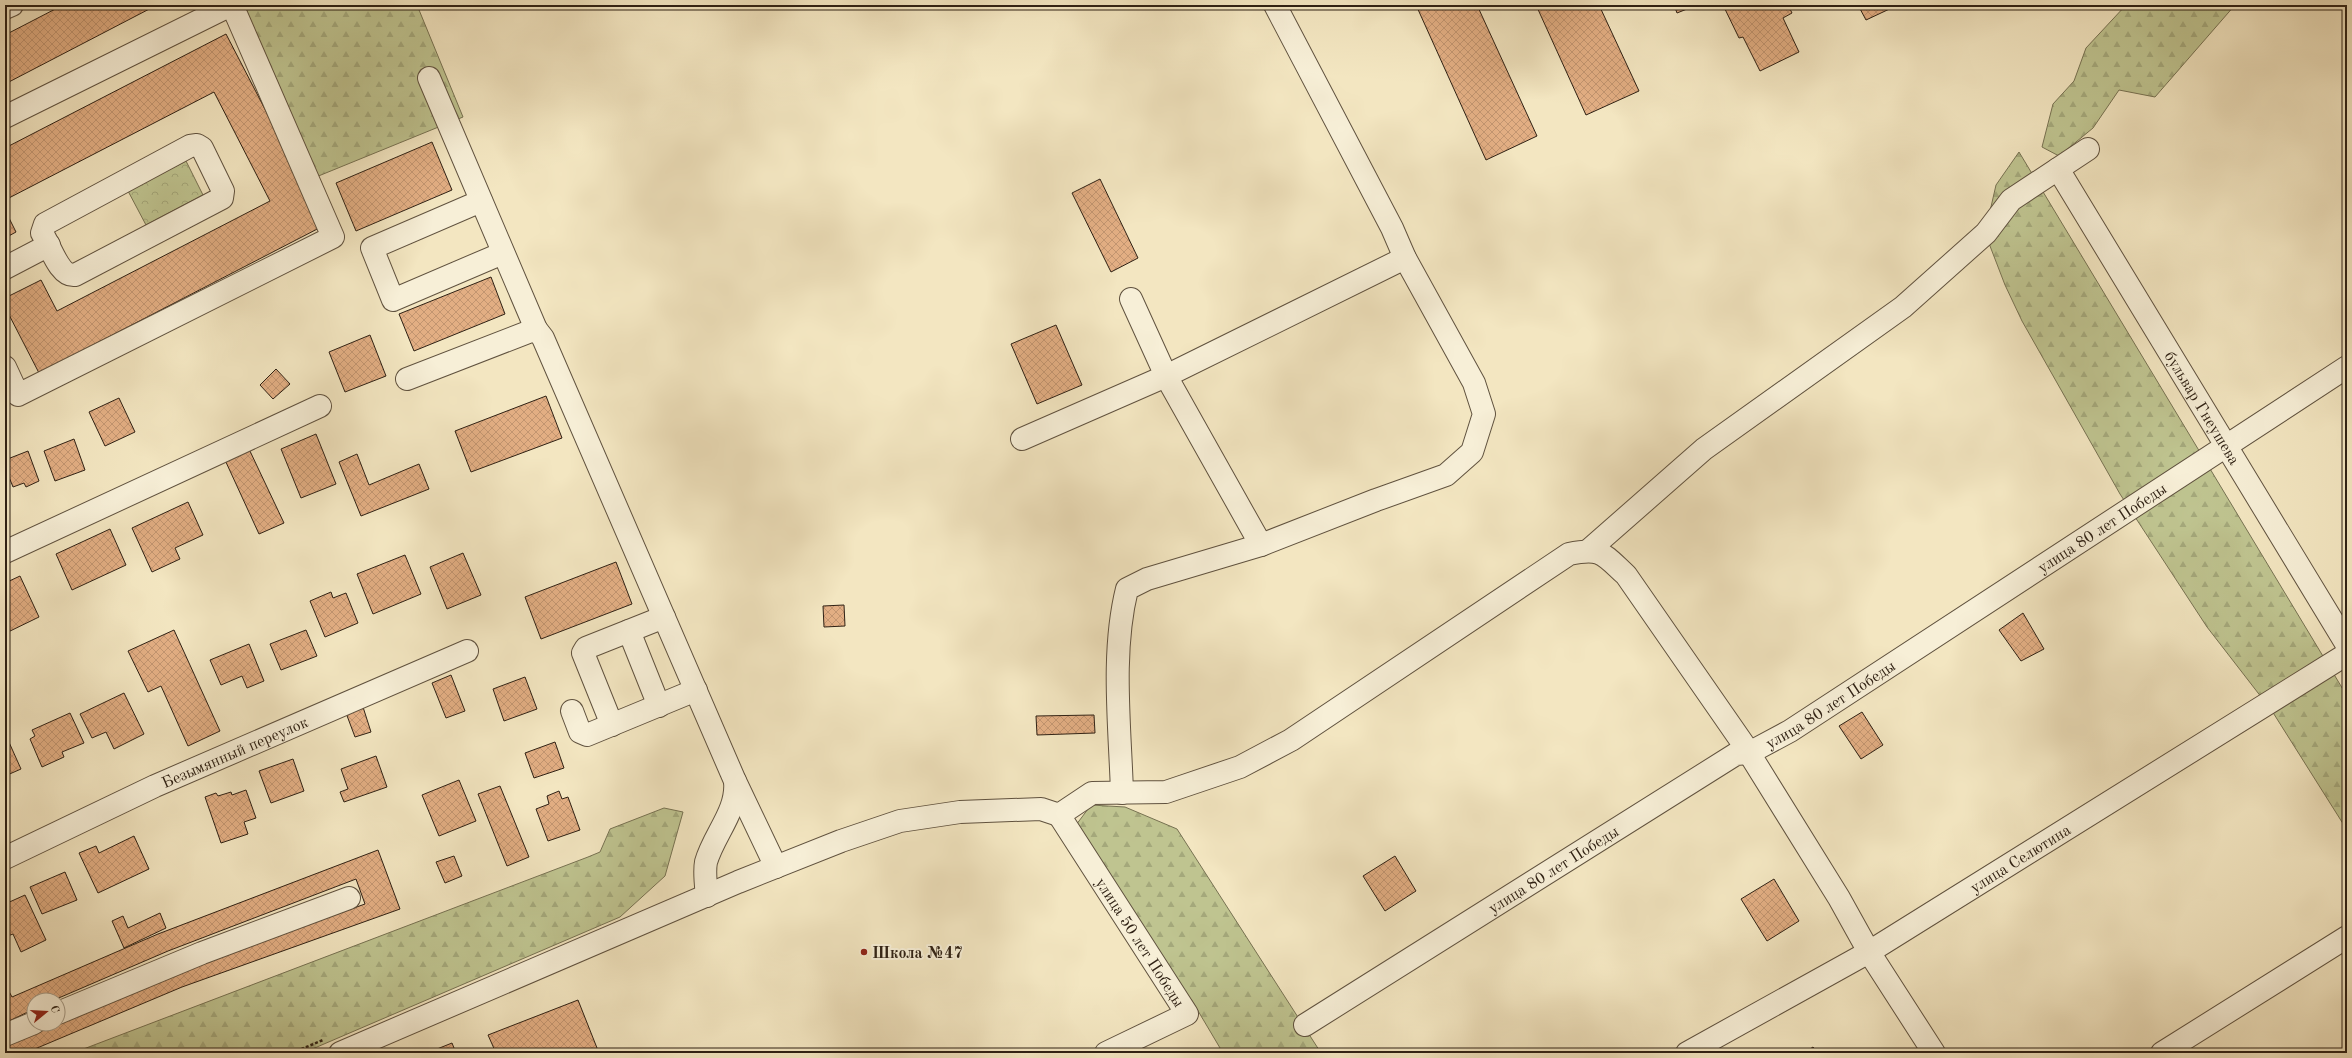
<svg xmlns="http://www.w3.org/2000/svg" width="2352" height="1058" font-family="'Old Standard TT',serif">
<style>
.forest{fill:url(#forest-firs);stroke:#777252}
.park{fill:url(#park-crowns);stroke:#777252}
.building{fill:url(#building-cross-hatch);stroke:#2f2114}
.lines{fill:none;stroke-linecap:round;stroke-linejoin:round}
.minor-casing{stroke:#60523f;stroke-width:24}
.path{stroke:#2f2114;stroke-width:2.5;stroke-dasharray:3 2;stroke-linecap:butt}
.minor{stroke:#f7efd7;stroke-width:22}
.poi-dot{fill:#8f2418;stroke:#f7efd7;stroke-width:1.5}
.labels{text-anchor:middle;stroke-width:4;stroke-linejoin:round;paint-order:stroke}
.street-label{font-size:16px;fill:#2f2114;stroke:#f7efd7}
.poi-label{font-size:16px;font-weight:bold;fill:#2f2114;stroke:#f7efd7;text-anchor:start}
</style>
<defs>
<pattern id="forest-firs" width="22" height="20" patternUnits="userSpaceOnUse"><rect width="22" height="20" fill="#bfc490"/><path d="M5 1l3.5 6h-7zM16 11l3.5 6h-7z" fill="#a4a87b"/></pattern>
<pattern id="park-crowns" width="20" height="18" patternUnits="userSpaceOnUse"><rect width="20" height="18" fill="#bfc490"/><path d="M2 6a3 3 0 1 1 6 0M12 15a3 3 0 1 1 6 0" fill="none" stroke="#a4a87b"/></pattern>
<pattern id="building-cross-hatch" width="8" height="8" patternUnits="userSpaceOnUse"><rect width="8" height="8" fill="#e2ae83"/><path d="M0 0l8 8M0 8l8-8" fill="none" stroke="#c29570"/></pattern>
</defs>
<rect width="100%" height="100%" fill="#f3e6c1"/>
<filter id="stains"><feTurbulence type="fractalNoise" baseFrequency=".005" numOctaves="4"/><feColorMatrix values="0 0 0 0 .2 0 0 0 0 .09 0 0 0 0 .02 0 0 0 .5 -.17"/></filter>
<radialGradient id="worn" r=".72"><stop offset=".6" stop-color="#630" stop-opacity="0"/><stop offset="1" stop-color="#630" stop-opacity=".3"/></radialGradient>
<g class="forest">
<path d="M242,5h175l46,112 -147,60z"/>
<path d="M2126,5h109l-80,92 -36,-7 -26,38 -34,28 -17,-9 11,-43 21,-23 12,-33z"/>
<path d="M2019,152l328,544v134l-75,-119 -65,-84 -87,-133 -98,-173 -17,-36 -20,-52 11,-48z"/>
<path d="M1091,805l34,2 52,22 144,224h-98l-32,-54 -20,-13 -101,-153z"/>
<path d="M664,808l19,4 -18,64 -45,41 -317,136h-230l515,-196 12,-5 10,-23z"/>
</g>
<path class="park" d="M186,161l17,34 -57,30 -18,-34z"/>
<g class="building">
<path d="M63,5h94l-152,79v-49z"/>
<path d="M1416,5h61l60,131 -51,24z"/>
<path d="M1536,5h63l40,86 -53,24z"/>
<path d="M1674,5h17l1,2 -15,6z"/>
<path d="M1723,5h65l4,8 -9,5 16,34 -39,19 -17,-34 -4,1z"/>
<path d="M1858,5h40l-32,15z"/>
<path d="M226,34l99,191 -286,148 -34,-66v-9l36,-18 16,31 213,-110 -56,-109 -209,108v-52z"/>
<path d="M432,142l20,48 -96,41 -20,-48z"/>
<path d="M1100,179l38,79 -27,14 -39,-79z"/>
<path d="M5,210l11,22 -11,6z"/>
<path d="M491,277l14,37 -91,37 -15,-37z"/>
<path d="M1056,325l26,60 -45,19 -26,-60z"/>
<path d="M370,335l16,41 -41,16 -16,-40z"/>
<path d="M276,369l14,15 -17,15 -13,-14z"/>
<path d="M546,396l16,42 -91,34 -16,-41z"/>
<path d="M119,398l16,34 -30,14 -16,-34z"/>
<path d="M316,434l20,50 -35,14 -20,-49z"/>
<path d="M74,439l11,31 -30,11 -11,-30z"/>
<path d="M249,449l35,74 -25,11 -34,-74z"/>
<path d="M28,451l11,30 -13,6 -2,-4 -11,4 -8,-20v-7z"/>
<path d="M357,454l12,31 50,-21 10,25 -68,27 -22,-54z"/>
<path d="M188,502l15,33 -28,13 5,11 -28,13 -20,-44z"/>
<path d="M110,529l16,36 -54,25 -16,-36z"/>
<path d="M463,553l18,42 -34,14 -17,-42z"/>
<path d="M405,555l16,39 -48,20 -16,-40z"/>
<path d="M616,562l16,42 -91,35 -16,-42z"/>
<path d="M20,576l19,41 -33,16 -1,-50z"/>
<path d="M331,592l2,6 13,-5 12,30 -33,14 -15,-36z"/>
<path d="M844,605l1,21 -21,1 -1,-21z"/>
<path d="M2023,613l21,36 -23,12 -22,-31z"/>
<path d="M174,630l46,101 -32,15 -27,-60 -13,6 -20,-41z"/>
<path d="M306,630l11,26 -36,14 -11,-26z"/>
<path d="M249,644l15,37 -17,7 -5,-12 -21,9 -11,-25z"/>
<path d="M451,675l14,36 -19,7 -14,-35z"/>
<path d="M525,677l12,32 -33,12 -11,-32z"/>
<path d="M124,693l20,41 -30,15 -8,-17 -14,6 -12,-24z"/>
<path d="M363,707l8,25 -16,5 -9,-24z"/>
<path d="M1862,712l21,33 -22,14 -22,-33z"/>
<path d="M70,713l14,30 -22,9 2,5 -22,10 -12,-28 5,-3 -3,-6z"/>
<path d="M1094,715l1,18 -58,2 -1,-19z"/>
<path d="M8,740l13,29 -16,7v-35z"/>
<path d="M555,742l9,26 -30,10 -9,-25z"/>
<path d="M376,756l11,31 -43,15 -4,-10 8,-3 -7,-20z"/>
<path d="M293,759l11,32 -33,12 -12,-32z"/>
<path d="M459,780l17,41 -37,15 -17,-41z"/>
<path d="M500,786l29,71 -22,9 -29,-72z"/>
<path d="M246,790l10,28 -12,4 4,12 -27,9 -16,-46 11,-4 2,3 13,-4 1,3z"/>
<path d="M559,791l3,8 6,-2 12,33 -32,11 -12,-32 13,-5 -2,-8z"/>
<path d="M134,836l15,33 -51,24 -19,-40 17,-7 3,7z"/>
<path d="M378,850l22,59 -218,78 -152,64 1,2h-25l-1,-10 46,-19h7v-3l118,-49 189,-68 -9,-25 -188,72 -114,49h-20v9l-29,14v-39l7,13 146,-63z"/>
<path d="M454,856l8,20 -17,7 -9,-21z"/>
<path d="M1395,856l21,35 -31,20 -22,-35z"/>
<path d="M65,872l12,28 -35,14 -12,-27z"/>
<path d="M1774,879l25,42 -32,20 -26,-42z"/>
<path d="M25,895l21,45 -25,12 -8,-18 -8,3v-33z"/>
<path d="M160,913l6,15 -42,20 -12,-27 11,-5 5,12z"/>
<path d="M578,1000l21,53h-103l-8,-18z"/>
<path d="M452,1043l4,10h-29z"/>
<path d="M1813,1047l5,6h-14z"/>
</g>
<g class="lines">
<g class="minor-casing">
<g id="minor">
<path d="M5,8l7,-3"/>
<path d="M429,78l107,251"/>
<path d="M5,117l226,-112"/>
<path d="M197,145l5,3 21,43 -1,7 -147,77c-16,2 -25,-30 -33,-42l3,-9 145,-78z"/>
<path id="s1" d="M2058,169l289,476"/>
<path d="M481,201l-109,47 21,52 110,-47"/>
<path d="M5,268l44,-23"/>
<path d="M1131,299l35,77 95,169"/>
<path d="M5,367l13,28 315,-158 -101,-232"/>
<path d="M407,379l129,-50 7,9 192,443c3,30 -21,53 -29,81 -2,10 0,24 1,34"/>
<path d="M1022,439l144,-63 239,-118"/>
<path d="M1589,550l115,-101 199,-142 83,-74 25,-33 77,-51"/>
<path d="M5,552l315,-146"/>
<path d="M629,631l30,75"/>
<path d="M572,711l8,21 7,3 109,-45"/>
<path d="M612,725l-29,-72 3,-5 78,-31"/>
<path d="M735,781l41,86"/>
<path d="M1122,793c-2,-66 -11,-140 5,-204l20,-10 114,-34 115,-45 70,-25 26,-23 12,-38 -10,-31 -69,-125 -13,-30 -117,-223"/>
<path id="s2" d="M1059,815l128,199 -81,39"/>
<path id="s3" d="M5,858l150,-72 312,-135"/>
<path d="M58,1013l144,-60 147,-55"/>
<path id="s4" d="M1305,1025l431,-271 13,-1 41,-22 557,-364"/>
<path d="M5,1035l29,-12"/>
<path d="M340,1053l398,-171 103,-41 59,-20 60,-9 81,-3 18,6 33,-22 74,-1 74,-25 51,-27 278,-186c33,-7 34,0 57,21l118,170 95,153 30,54 65,101"/>
<path id="s5" d="M1687,1053l182,-101 478,-298"/>
<path d="M2162,1053l185,-116"/>
</g>
</g>
<path class="path" d="M292,1053l31,-13"/>
<use href="#minor" class="minor"/>
</g>
<circle class="poi-dot" cx="864" cy="952" r="4"/>
<g class="labels">
<g class="street-label">
<text dy="6" stroke="none"><textPath href="#s1" startOffset="279">бульвар Гнеушева</textPath></text>
<text dy="6" stroke="none"><textPath href="#s4" startOffset="941">улица 80 лет Победы</textPath></text>
<text dy="6" stroke="none"><textPath href="#s4" startOffset="617">улица 80 лет Победы</textPath></text>
<text dy="6" stroke="none"><textPath href="#s3" startOffset="253">Безымянный переулок</textPath></text>
<text dy="6" stroke="none"><textPath href="#s5" startOffset="386">улица Селютина</textPath></text>
<text dy="6" stroke="none"><textPath href="#s4" startOffset="293">улица 80 лет Победы</textPath></text>
<text dy="6" stroke="none"><textPath href="#s2" startOffset="151">улица 50 лет Победы</textPath></text>
</g>
<g class="poi-label">
<text x="872" y="958">Школа №47</text>
</g>
</g>
<rect width="2352" height="1058" fill="none" stroke="#f3e6c1" stroke-width="20"/>
<rect x="6" y="6" width="2340" height="1046" fill="none" stroke="#2f2114" stroke-width="2"/>
<rect x="10" y="10" width="2332" height="1038" fill="none" stroke="#2f2114"/>
<g transform="translate(46 1012) rotate(72)"><circle r="19" fill="#f7efd7" stroke="#a79d89"/>
<path d="M0-3L7 15L0 10L-7 15Z" fill="#8f2418"/>
<text y="-6" font-size="11" font-weight="bold" text-anchor="middle" fill="#2f2114">С</text>
</g>
<rect width="100%" height="100%" filter="url(#stains)"/>
<rect width="100%" height="100%" fill="url(#worn)"/>
</svg>
